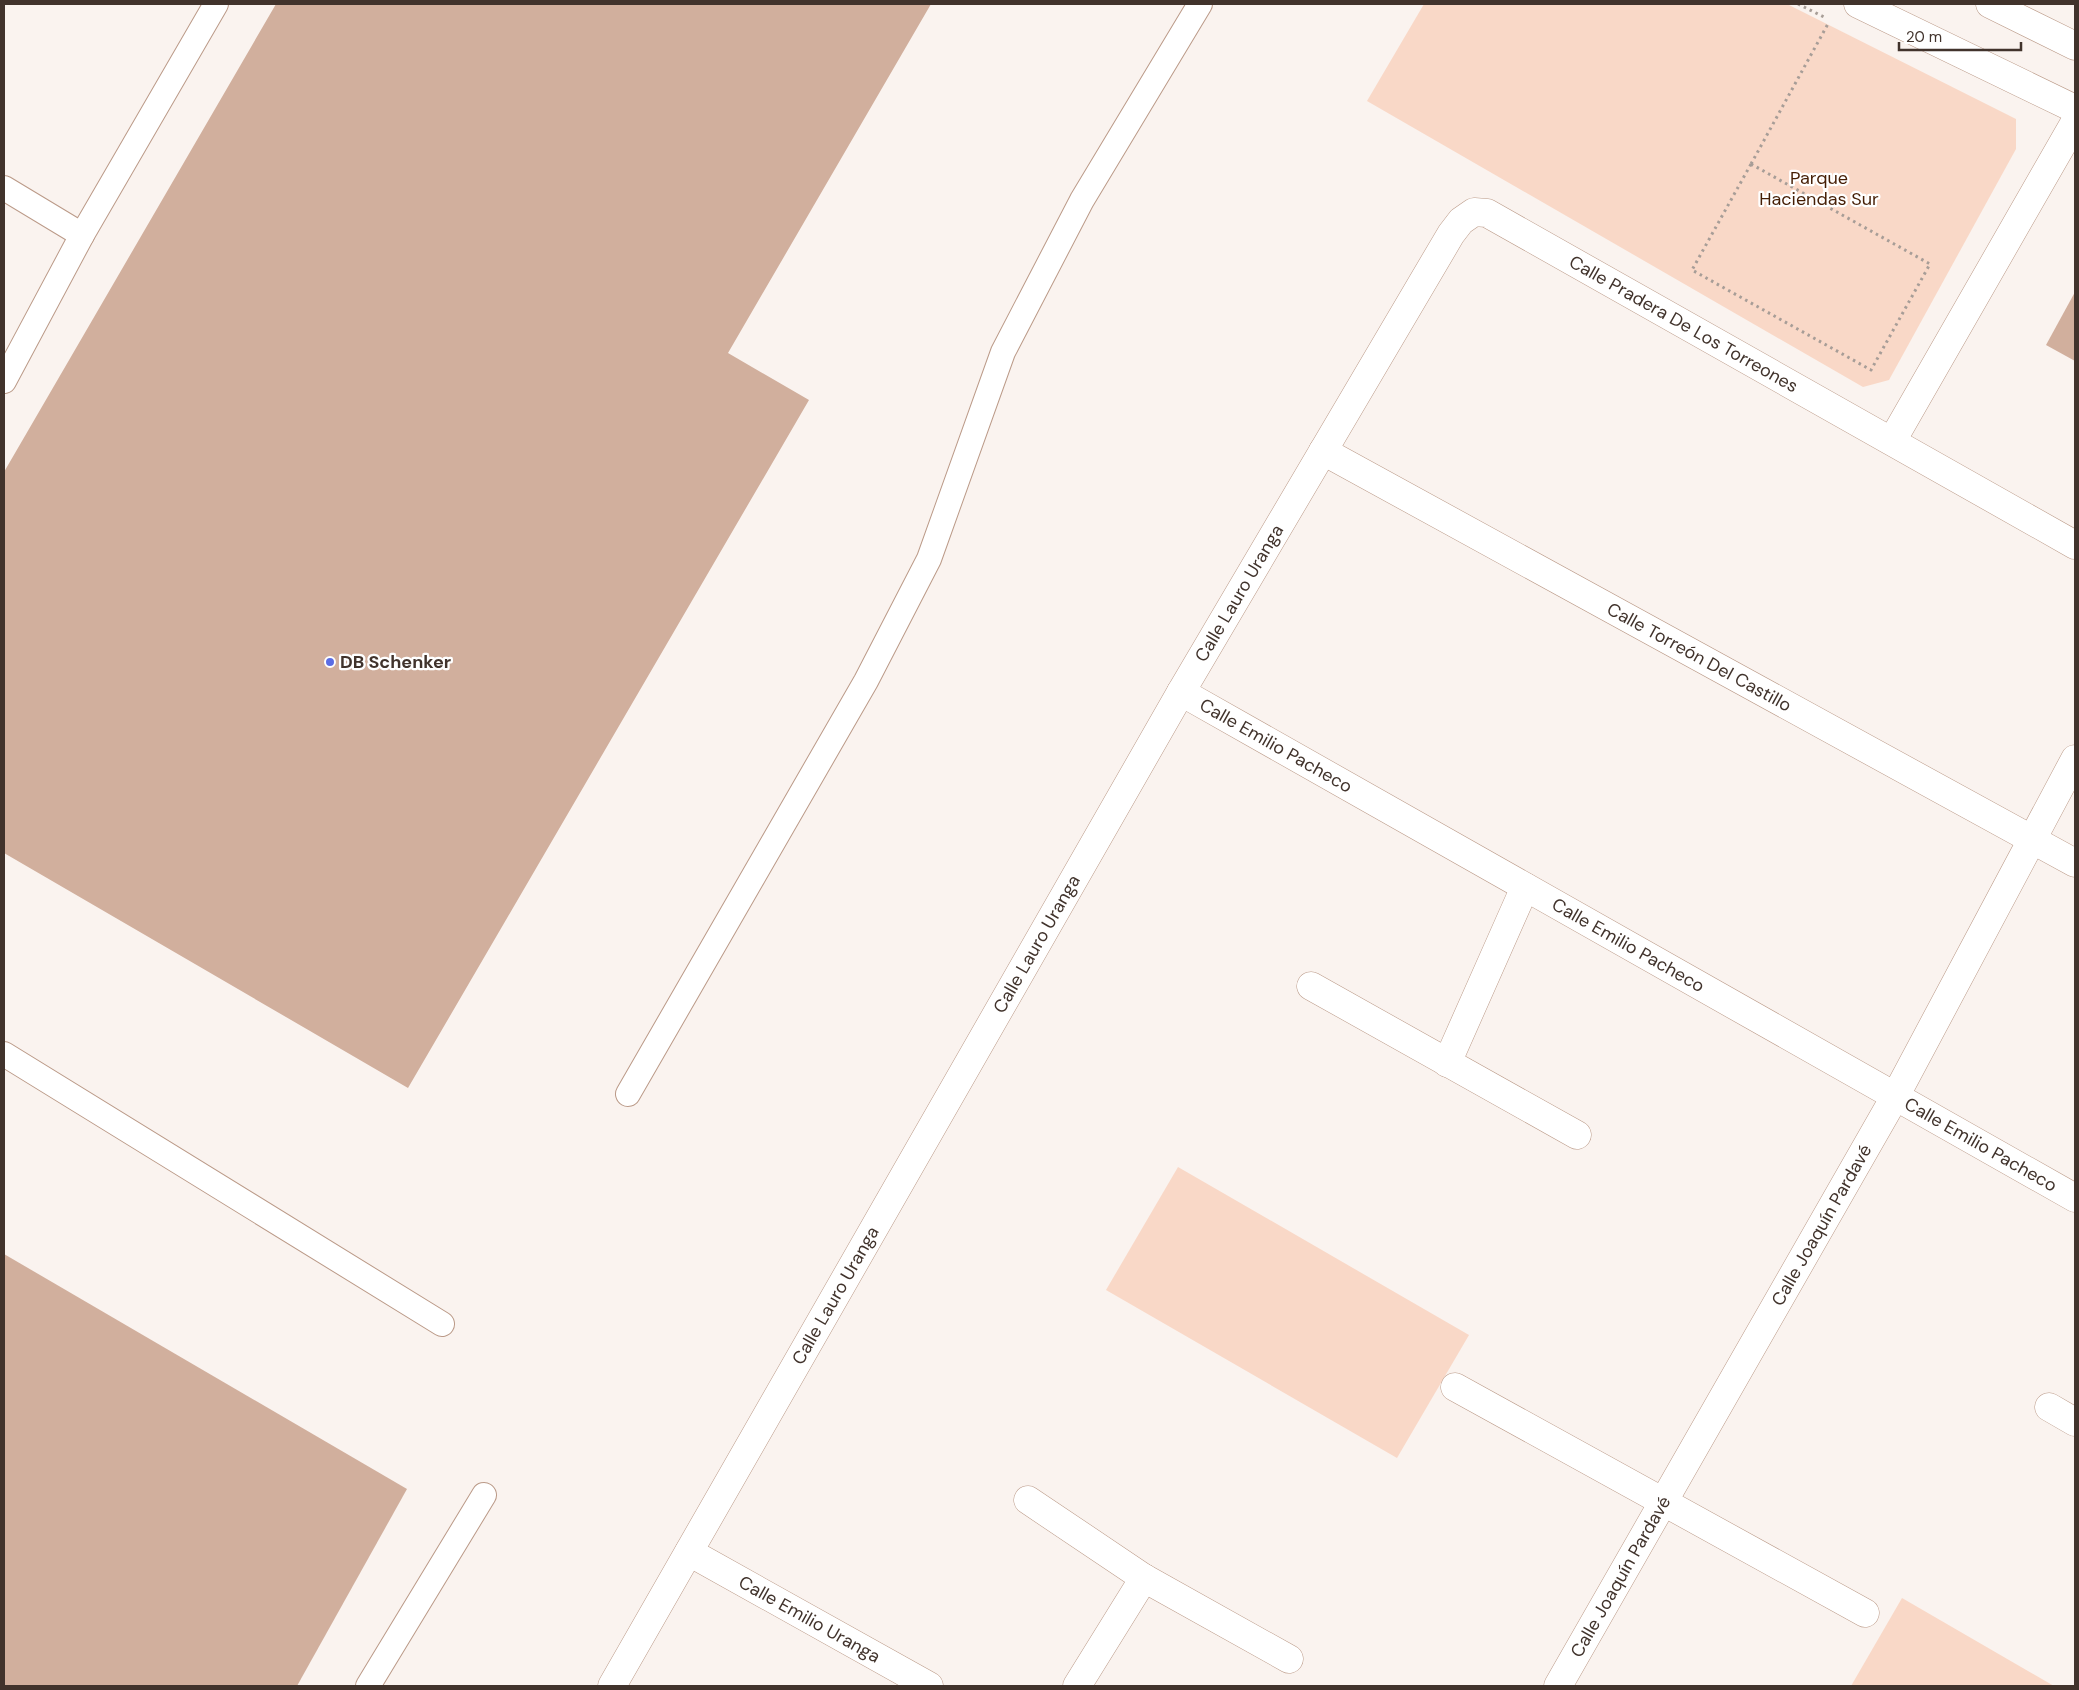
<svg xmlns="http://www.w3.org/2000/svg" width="2079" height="1690" font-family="'DM Sans',sans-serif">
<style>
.green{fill:#f9d8c7}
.building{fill:#d1af9d}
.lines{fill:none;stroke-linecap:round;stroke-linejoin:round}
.service-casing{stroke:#bb9a88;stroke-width:26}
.minor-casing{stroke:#bb9a88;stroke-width:29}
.tertiary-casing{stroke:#bb9a88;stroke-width:29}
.path{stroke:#a79d97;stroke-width:3;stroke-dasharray:2.5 4;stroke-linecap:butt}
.service{stroke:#fff;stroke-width:24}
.minor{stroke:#fff;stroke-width:28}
.tertiary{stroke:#fff;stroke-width:28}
.poi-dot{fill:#5b6de4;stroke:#fff;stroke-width:2}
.labels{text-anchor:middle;stroke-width:4.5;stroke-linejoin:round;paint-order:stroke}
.park-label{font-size:18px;fill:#451e05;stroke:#fff}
.street-label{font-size:18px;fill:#41332c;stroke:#fff}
.poi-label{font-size:18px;font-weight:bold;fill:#41332c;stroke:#fff;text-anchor:start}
</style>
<rect width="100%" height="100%" fill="#faf3ef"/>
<g class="green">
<path d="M1424,4h363l229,115v30l-127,231 -26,7 -496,-286z"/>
<path d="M1178,1167l291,168 -72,123 -291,-168z"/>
<path d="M1902,1598l152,88h-203z"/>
</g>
<g class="building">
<path d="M276,4h655l-203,349 81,47 -401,688 -404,-235v-381z"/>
<path d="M2075,292v69l-29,-16z"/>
<path d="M4,1254l403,235 -110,197h-293z"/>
</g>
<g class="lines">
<g class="service-casing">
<g id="service">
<path d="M4,188l78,47"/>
<path d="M4,381l78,-146 134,-231"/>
<path d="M4,1054l438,270"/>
<path d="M628,1094l238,-413 63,-122 74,-207 79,-152 118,-196"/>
<path d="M368,1686l116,-191"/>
</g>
</g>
<g class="minor-casing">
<g id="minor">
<path d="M1892,441l183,-319"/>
<path id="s1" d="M1323,451l752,412"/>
<path id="s2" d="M1181,692l894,506"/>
<path d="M1311,986l266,149"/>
<path d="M1447,1063l78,-176"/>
<path d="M1455,1387l410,226"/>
<path d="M2049,1407l26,15"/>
<path d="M1028,1500l116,78 145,81"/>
<path id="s3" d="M689,1552l240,134"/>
<path id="s4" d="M612,1686l569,-994 270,-458 10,-13 13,-9 13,1 588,332"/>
<path d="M1077,1686l67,-108"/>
<path id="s5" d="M1558,1686l338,-591 179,-336"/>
</g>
</g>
<g class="tertiary-casing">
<g id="tertiary">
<path d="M1858,4l217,105"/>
<path d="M1990,4l85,42"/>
</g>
</g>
<g class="path">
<path d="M1798,4l26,13"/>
<path d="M1751,164l179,100 -59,106 -179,-100z"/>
<path d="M1751,164l78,-142"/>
</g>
<use href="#service" class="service"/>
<use href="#minor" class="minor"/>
<use href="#tertiary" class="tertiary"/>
</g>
<circle class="poi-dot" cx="330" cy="662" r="5"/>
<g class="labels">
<g class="park-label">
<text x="1819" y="184">Parque<tspan x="1819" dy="21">Haciendas Sur</tspan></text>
</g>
<g class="street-label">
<text dy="6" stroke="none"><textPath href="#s4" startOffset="1948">Calle Pradera De Los Torreones</textPath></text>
<text dy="6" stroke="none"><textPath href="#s4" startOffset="1260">Calle Lauro Uranga</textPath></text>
<text dy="6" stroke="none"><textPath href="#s1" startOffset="429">Calle Torreón Del Castillo</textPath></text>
<text dy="6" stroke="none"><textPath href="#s2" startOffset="109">Calle Emilio Pacheco</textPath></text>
<text dy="6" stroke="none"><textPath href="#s4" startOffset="855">Calle Lauro Uranga</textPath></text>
<text dy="6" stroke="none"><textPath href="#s2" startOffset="514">Calle Emilio Pacheco</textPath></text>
<text dy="6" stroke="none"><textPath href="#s2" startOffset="919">Calle Emilio Pacheco</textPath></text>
<text dy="6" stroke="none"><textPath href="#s5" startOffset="531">Calle Joaquín Pardavé</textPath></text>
<text dy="6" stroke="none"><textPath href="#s4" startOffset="450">Calle Lauro Uranga</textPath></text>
<text dy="6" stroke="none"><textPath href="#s5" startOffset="126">Calle Joaquín Pardavé</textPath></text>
<text dy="6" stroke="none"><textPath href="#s3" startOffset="138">Calle Emilio Uranga</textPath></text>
</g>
<g class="poi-label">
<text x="340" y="668">DB Schenker</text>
</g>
</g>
<rect width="2079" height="1690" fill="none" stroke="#41332c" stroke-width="10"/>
<path d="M1899 42v8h122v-8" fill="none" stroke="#41332c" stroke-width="2.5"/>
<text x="1906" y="42" font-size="15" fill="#41332c" stroke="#ffffff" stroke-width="4" paint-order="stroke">20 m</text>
</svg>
